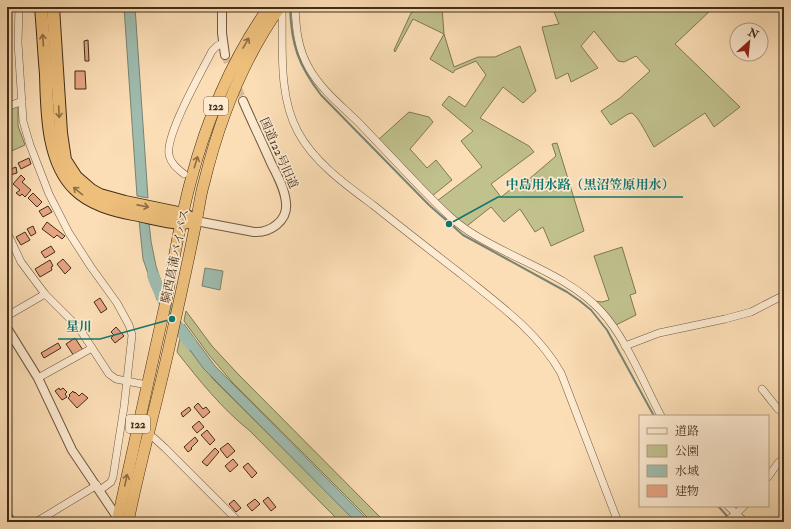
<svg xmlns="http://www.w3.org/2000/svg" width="791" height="529" font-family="'IM FELL Double Pica','Noto Serif JP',serif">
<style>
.green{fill:#c0c18d;stroke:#807753}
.water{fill:#9fbcaf;stroke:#798373}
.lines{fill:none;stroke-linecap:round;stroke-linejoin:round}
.stream{stroke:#798373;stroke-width:2}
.river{stroke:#9fbcaf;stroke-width:12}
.building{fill:#e8a583;stroke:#412d19}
.tertiary-tunnel{stroke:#d7bb97;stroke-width:8;stroke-dasharray:8 4;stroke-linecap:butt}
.minor-casing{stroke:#705940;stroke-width:8}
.tertiary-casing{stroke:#705940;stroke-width:10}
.trunk-casing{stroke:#412d19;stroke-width:12}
.motorway-casing{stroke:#412d19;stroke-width:14}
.minor{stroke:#fdead0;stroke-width:7}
.tertiary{stroke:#fdead0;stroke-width:8}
.trunk{stroke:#eebf7b;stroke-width:11}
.motorway{stroke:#eebf7b;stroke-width:12}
.oneway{stroke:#8f6f45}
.labels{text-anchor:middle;stroke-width:3.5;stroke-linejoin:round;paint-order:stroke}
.shield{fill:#fdead0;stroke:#796650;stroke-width:1}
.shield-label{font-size:11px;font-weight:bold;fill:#412d19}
.street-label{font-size:12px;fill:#412d19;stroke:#fdead0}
.leader{fill:none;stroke:#0f766e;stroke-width:1.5}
.callout-dot{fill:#0f766e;stroke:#fdead0;stroke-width:1.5}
.callout-label{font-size:13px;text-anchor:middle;font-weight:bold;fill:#0f766e;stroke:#fdead0;stroke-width:3.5;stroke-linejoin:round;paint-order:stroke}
</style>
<rect width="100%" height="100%" fill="#fcdeb6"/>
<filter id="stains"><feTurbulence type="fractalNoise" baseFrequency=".005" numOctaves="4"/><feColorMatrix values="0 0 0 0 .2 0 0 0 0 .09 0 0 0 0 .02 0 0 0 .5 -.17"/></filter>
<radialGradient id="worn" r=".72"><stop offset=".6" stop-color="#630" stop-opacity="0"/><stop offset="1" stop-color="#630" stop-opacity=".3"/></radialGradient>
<g class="green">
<path d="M412,7h30l2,27 10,33 24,-10h17l25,-11 16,45 -13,12 -20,-16 -23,31 49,28 5,6 -43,32 10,13 18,-14 2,3 35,-30 -4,-12 5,-1 27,88 -33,15 -8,-19 -8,5 -15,-23 -16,13 -13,-15 -24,19 -30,-25 45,-34 -21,-26 12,-10 -31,-26 7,-9 16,11 21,-32 -10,-14 -21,9 -2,3 -23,-14 14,-25 -31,-15 -18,33 -1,-2 17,-37 2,-1z"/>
<path d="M552,7h157l3,2 -37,35 65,63 -26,20 -9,-14 -51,34c-5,-8 -15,-30 -22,-34l-4,1 -17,11 -10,-14 19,-13 30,-27 -14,-15 -12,6 -6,-1 -24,-30 -13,15 17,22 -27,14 -3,-9 -12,6 -14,-52 17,-3z"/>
<path d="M18,105v21l7,19 -18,8v-43z"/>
<path d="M409,112l20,5 4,5 -23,27 17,19 9,-8 16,20 -20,16 -54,-56z"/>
<path d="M622,247l14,46 -6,2 6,20 -20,10 -21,-24 7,1 7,-2 -15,-44z"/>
<path d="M186,311l26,35 26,28 147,148h-13l-140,-140 -23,-27 -25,-34z"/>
<path d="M180,338l34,42 143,142h-17l-90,-91c-28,-22 -51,-51 -73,-79z"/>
</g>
<g class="water">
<path d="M124,7h11l13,191 -11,-2z"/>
<path d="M139,220l10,2 2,19 5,25 5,15 -4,19 -14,-41z"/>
<path d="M205,268l18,3 -3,19 -18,-4z"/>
<path d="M184,324l31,42 155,156h-14l-153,-154 -23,-32z"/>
</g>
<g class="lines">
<g class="stream">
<path d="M290,7c1,37 8,58 31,88l108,110 34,30 104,57 13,9 11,9 16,20 47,86"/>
<path d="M718,506l10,11"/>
<path d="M7,507l9,15"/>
</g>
<path class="river" d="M153,275l2,6 17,38 19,25"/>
</g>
<g class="building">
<path d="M88,40l1,21h-4l-1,-20z"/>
<path d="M75,71h10l1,18h-11z"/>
<path d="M29,158l2,6 -10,5 -3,-6z"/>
<path d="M16,167l1,6 -7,2 -2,-5z"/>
<path d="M21,175l4,4 -3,3 9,8 -6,7 -3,-3 -2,2 -4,-3 4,-3 -7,-6z"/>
<path d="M33,193l9,9 -5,5 -9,-9z"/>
<path d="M48,206l4,6 -9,5 -4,-6z"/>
<path d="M47,222l18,14 -3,3 -5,-4 -3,3 -12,-9z"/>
<path d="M33,226l3,7 -5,3 -4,-7z"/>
<path d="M25,232l5,8 -9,5 -5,-8z"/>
<path d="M51,246l4,6 -10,6 -4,-6z"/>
<path d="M63,259l8,9 -6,6 -8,-10z"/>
<path d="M50,260l3,6 -2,1 1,3 -12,7 -5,-8z"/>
<path d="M100,298l7,11 -6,4 -7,-11z"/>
<path d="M116,327l8,9 -9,7 -4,-5 3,-3 -3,-3z"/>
<path d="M75,338l8,12 -9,6 -8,-12z"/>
<path d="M58,343l3,5 -17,10 -3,-5z"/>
<path d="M59,388l1,2 3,-2 4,4 -2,2 2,3 -5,3 -7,-9z"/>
<path d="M73,391l1,2 1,-1 4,4 3,-3 6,5 -11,10 -9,-10 2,-2 -1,-1z"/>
<path d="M198,403l5,6 3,-2 4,5 -7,6 -9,-11z"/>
<path d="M189,407l2,3 -8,7 -2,-4z"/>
<path d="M199,421l5,6 -7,6 -5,-6z"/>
<path d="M207,430l8,10 -5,5 -9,-10z"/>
<path d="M195,437l3,4 -7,7 1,1 -4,3 -4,-5z"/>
<path d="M228,443l7,8 -8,7 -7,-9z"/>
<path d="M215,448l4,4 -12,14 -5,-4z"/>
<path d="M233,459l5,6 -8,7 -5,-6z"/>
<path d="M248,463l9,10 -5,5 -9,-11z"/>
<path d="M268,497l8,10 -5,4 -8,-10z"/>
<path d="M255,499l5,5 -8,7 -5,-6z"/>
<path d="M234,500l7,8 -5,4 -7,-8z"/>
</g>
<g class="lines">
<path class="tertiary-tunnel" d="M225,55l18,46"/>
<g class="minor-casing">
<g id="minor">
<path d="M19,7l-1,36 5,78 7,24 19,49 20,39 22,34 26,36 12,22 3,10 -8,72 -11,70 -2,5 -11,8"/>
<path d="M282,7c1,40 -4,88 16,125 16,30 48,53 75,73 29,23 58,46 88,69 36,29 77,58 100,99l57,149"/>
<path d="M295,7c1,22 3,42 14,61 13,23 33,38 51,56 20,21 40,42 60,63 16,16 31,33 50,45 41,27 97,42 131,79 25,27 43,73 60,105"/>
<path d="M7,107l15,-6"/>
<path d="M184,174c-6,-5 -13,-10 -15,-19 -4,-20 33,-84 43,-104l5,-5 6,-3"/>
<path d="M7,232l14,30 24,32 34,34 30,46 7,5 31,6"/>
<path d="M7,316l38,-22"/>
<path d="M625,346l34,-13 66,-14 26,-7 33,-17"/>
<path d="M38,378l54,-30"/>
<path d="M762,389l16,20 6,4"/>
<path d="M147,435l7,3 11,10 74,74"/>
<path d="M768,477l10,-14 6,-5"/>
<path d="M728,506l17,16"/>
<path d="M36,522l61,-37"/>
<path d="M725,522l11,-8 8,-8"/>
</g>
</g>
<g class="tertiary-casing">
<g id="tertiary">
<path d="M222,7v26l3,22"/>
<path d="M196,221l58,11c16,1 34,-11 32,-29 -1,-14 -9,-28 -15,-40 -9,-21 -19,-41 -28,-62"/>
<path d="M7,328l31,50 34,72 47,70"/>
<path d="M7,519l2,3"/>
</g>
</g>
<g class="trunk-casing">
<g id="trunk">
<path d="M117,522c16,-74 33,-147 49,-221 8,-40 14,-82 25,-121 16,-61 41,-121 78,-173"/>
<path d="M128,522c12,-60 29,-119 42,-179 9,-40 18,-81 26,-121 3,-13 4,-26 8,-39 15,-62 39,-124 76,-176"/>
</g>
</g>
<g class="motorway-casing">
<g id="motorway">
<path d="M41,7c2,22 3,45 5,67 1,37 1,88 29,115 15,15 38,21 58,25 16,3 32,8 48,9 5,0 10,-2 15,-2"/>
<path d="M53,7l8,126 4,27 11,17 15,13 9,5 25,7 58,12 13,7"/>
</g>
</g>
<use href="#minor" class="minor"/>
<use href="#tertiary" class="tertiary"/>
<use href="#trunk" class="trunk"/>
<use href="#motorway" class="motorway"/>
</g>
<defs><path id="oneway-shaft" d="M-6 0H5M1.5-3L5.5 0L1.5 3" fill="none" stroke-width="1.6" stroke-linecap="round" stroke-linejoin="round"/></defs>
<g class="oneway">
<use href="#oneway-shaft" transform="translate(43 40) rotate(-94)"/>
<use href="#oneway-shaft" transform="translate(246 43) rotate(-60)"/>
<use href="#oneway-shaft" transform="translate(59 112) rotate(87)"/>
<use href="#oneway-shaft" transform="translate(196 162) rotate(-73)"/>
<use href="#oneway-shaft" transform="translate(78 191) rotate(-141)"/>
<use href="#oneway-shaft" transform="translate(143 206) rotate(11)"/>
<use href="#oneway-shaft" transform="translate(126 480) rotate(-78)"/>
</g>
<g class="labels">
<g class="shield">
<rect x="204" y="97" width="24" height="18" rx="3"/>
<rect x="126" y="415" width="24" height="18" rx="3"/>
</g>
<g class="shield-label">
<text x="216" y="110">122</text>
<text x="138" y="428">122</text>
</g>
<g class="street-label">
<text transform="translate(279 153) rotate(66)" y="4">国道122号旧道</text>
<text transform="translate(175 256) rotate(-78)" y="4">騎西菖蒲バイパス</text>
</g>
</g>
<path class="leader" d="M449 224L498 197H683M172 319L100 339H58"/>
<g class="callout-dot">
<circle cx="449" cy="224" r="4"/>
<circle cx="172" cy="319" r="4"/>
</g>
<g class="callout-label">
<text x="590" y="189">中島用水路（黒沼笠原用水）</text>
<text x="79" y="331">星川</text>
</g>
<rect width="791" height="529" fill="none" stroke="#fcdeb6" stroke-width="24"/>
<rect x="8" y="8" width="775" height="513" fill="none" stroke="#412d19" stroke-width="2"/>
<rect x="12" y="12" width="767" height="505" fill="none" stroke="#412d19"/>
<rect x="639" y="415" width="130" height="92" fill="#fdead0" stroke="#b29e87"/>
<rect x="647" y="428" width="20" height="6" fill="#fdead0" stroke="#b29e87"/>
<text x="675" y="435" font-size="12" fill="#412d19">道路</text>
<rect x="647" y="445" width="20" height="12" fill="#c0c18d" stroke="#b29e87"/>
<text x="675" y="455" font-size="12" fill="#412d19">公園</text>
<rect x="647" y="465" width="20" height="12" fill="#9fbcaf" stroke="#b29e87"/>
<text x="675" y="475" font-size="12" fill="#412d19">水域</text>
<rect x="647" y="485" width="20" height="12" fill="#e8a583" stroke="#b29e87"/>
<text x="675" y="495" font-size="12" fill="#412d19">建物</text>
<g transform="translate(749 42) rotate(27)"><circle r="19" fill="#fdead0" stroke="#b29e87"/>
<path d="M0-3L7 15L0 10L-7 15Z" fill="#8f2418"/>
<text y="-6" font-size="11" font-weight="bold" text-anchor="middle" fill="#412d19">N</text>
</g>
<rect width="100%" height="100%" filter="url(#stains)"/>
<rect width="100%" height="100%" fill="url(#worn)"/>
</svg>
